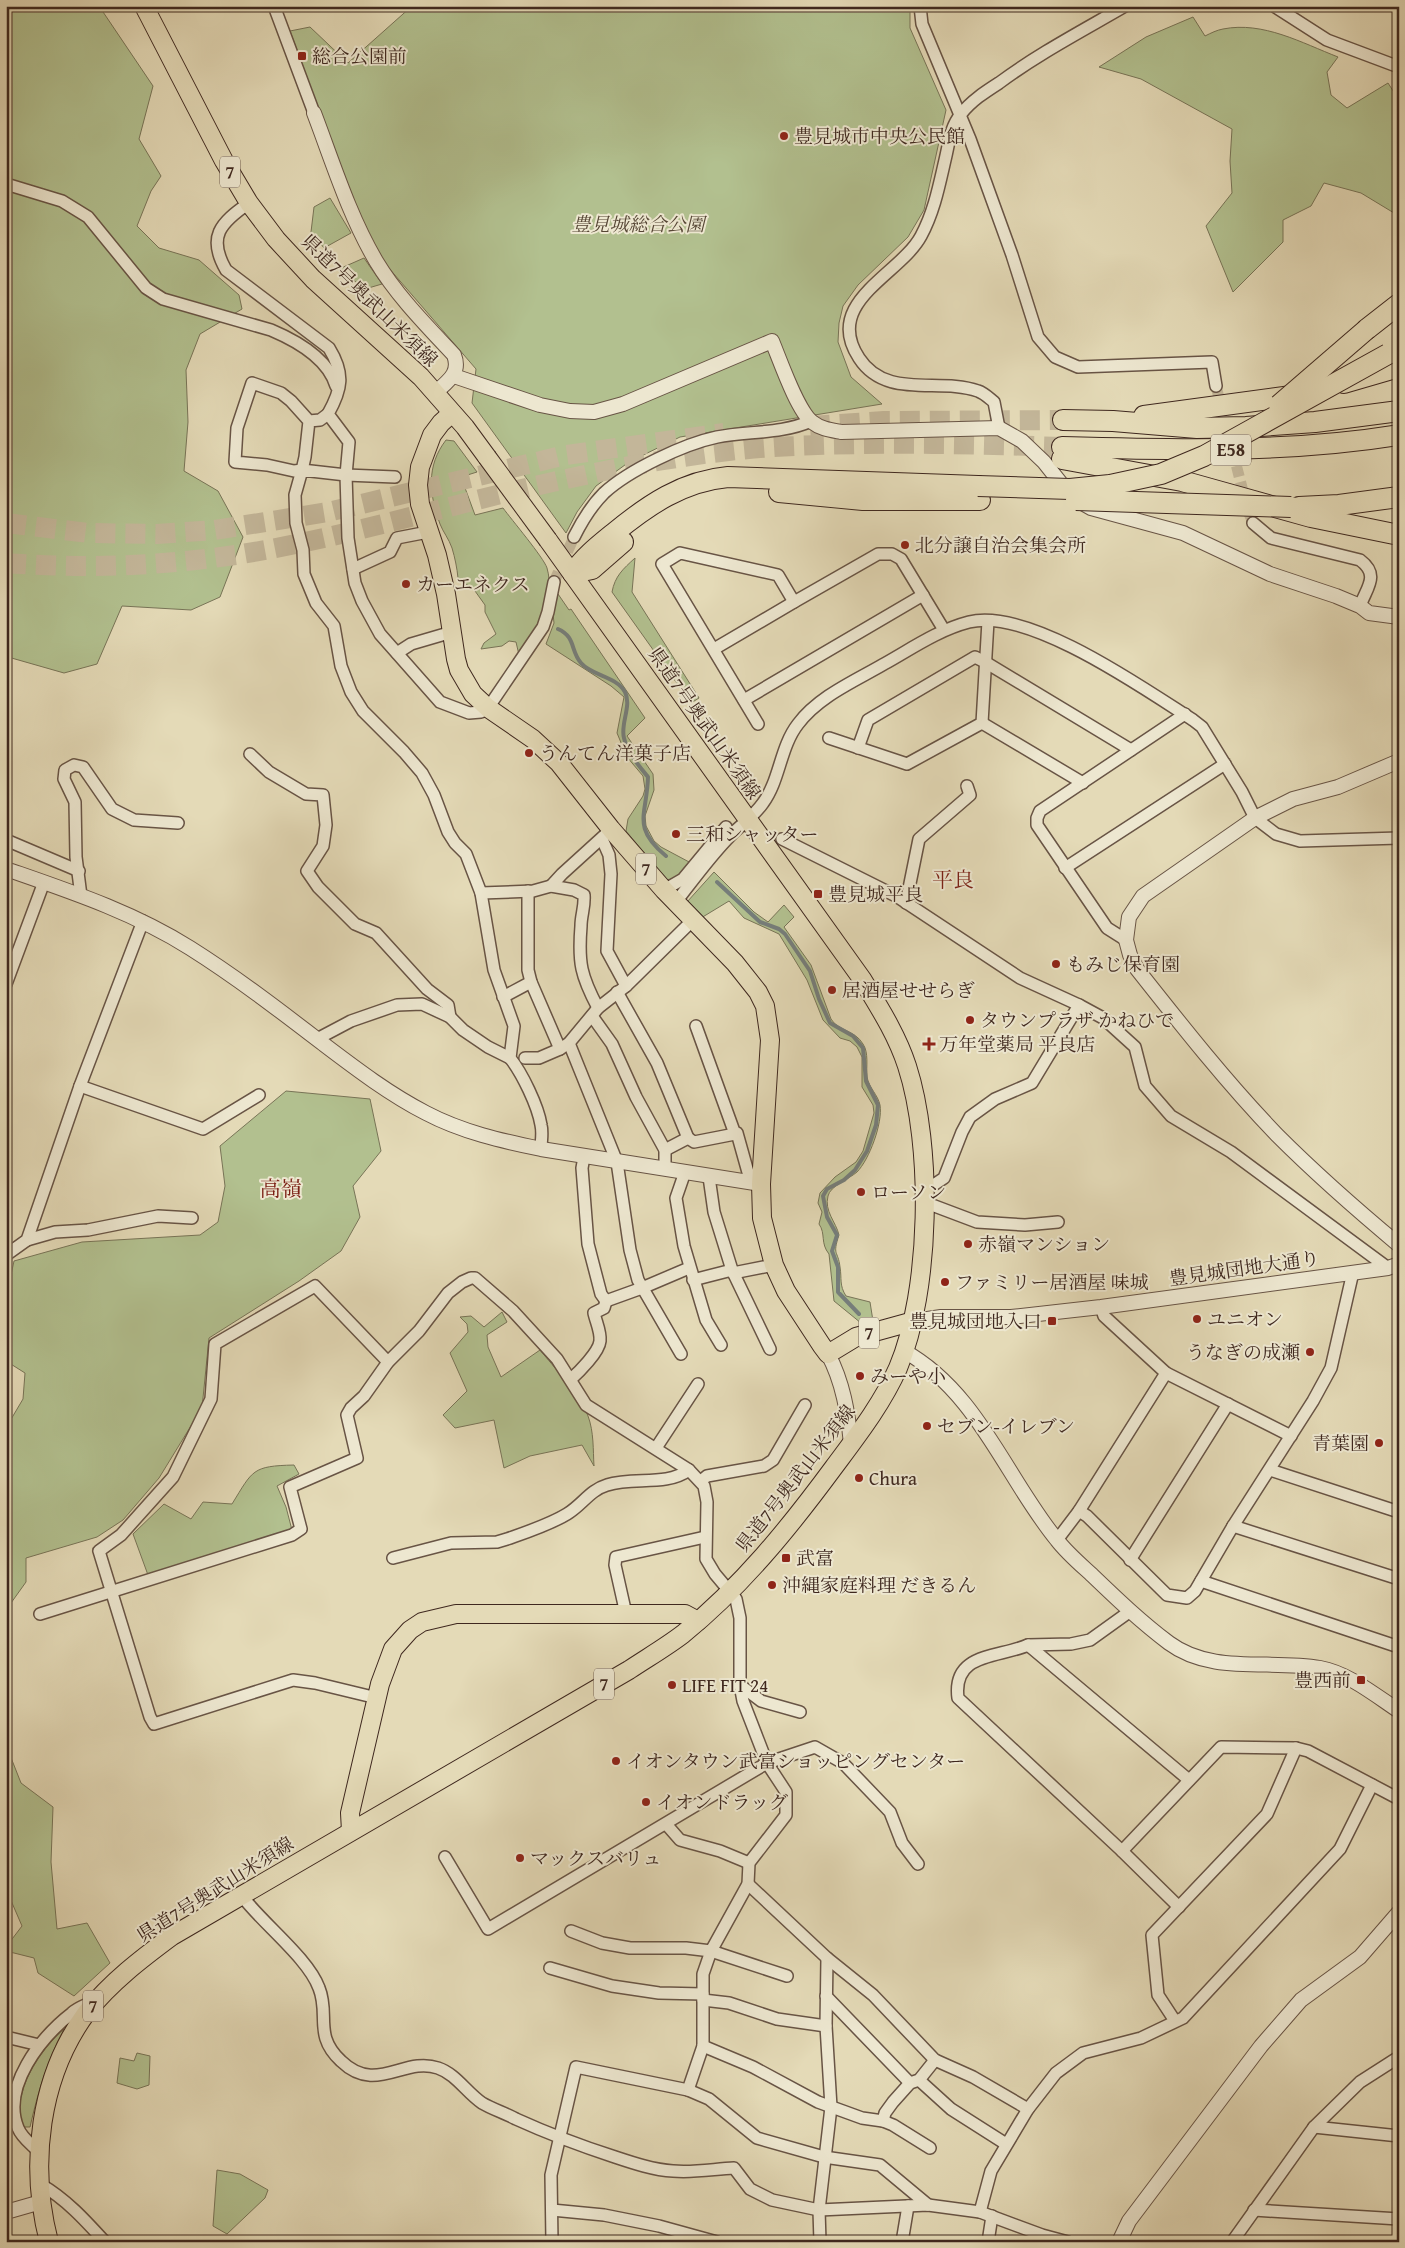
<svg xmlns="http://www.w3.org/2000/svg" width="1405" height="2248" font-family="'Gentium Book Plus','Noto Serif JP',serif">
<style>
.green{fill:#b2c08f;stroke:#787457}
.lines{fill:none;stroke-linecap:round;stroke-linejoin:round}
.stream{stroke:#767e7b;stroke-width:4}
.minor-tunnel{stroke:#c3b699;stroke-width:11;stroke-dasharray:11 5.5;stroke-linecap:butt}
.motorway-tunnel{stroke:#c3b699;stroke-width:20;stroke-dasharray:20 10;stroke-linecap:butt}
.minor-casing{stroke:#685445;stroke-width:14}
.tertiary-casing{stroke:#685445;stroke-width:16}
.primary-casing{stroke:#3f281f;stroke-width:20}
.motorway-casing{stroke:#3f281f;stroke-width:22}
.minor{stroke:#ede7d0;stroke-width:11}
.tertiary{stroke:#ede7d0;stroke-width:14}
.primary{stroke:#e4dab7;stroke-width:18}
.motorway{stroke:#e4dab7;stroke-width:20}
.primary-bridge-casing{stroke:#3f281f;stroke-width:20;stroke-linecap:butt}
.motorway-bridge-casing{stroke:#3f281f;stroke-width:22;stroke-linecap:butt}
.primary-bridge{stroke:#e4dab7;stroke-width:18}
.motorway-bridge{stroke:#e4dab7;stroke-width:20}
.poi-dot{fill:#8f2418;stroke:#ede7d0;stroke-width:2}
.labels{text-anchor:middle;stroke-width:4;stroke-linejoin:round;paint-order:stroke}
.shield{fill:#ede7d0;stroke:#736154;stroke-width:1}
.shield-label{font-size:18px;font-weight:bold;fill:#3f281f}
.poi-label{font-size:19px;fill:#3f281f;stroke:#ede7d0;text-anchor:start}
.park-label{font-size:19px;font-style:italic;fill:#564635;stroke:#ede7d0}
.street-label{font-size:19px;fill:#3f281f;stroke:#ede7d0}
.quarter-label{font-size:21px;fill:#7a1f14;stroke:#ede7d0}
</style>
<rect width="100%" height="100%" fill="#e4dab7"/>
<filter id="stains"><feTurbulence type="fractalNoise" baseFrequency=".004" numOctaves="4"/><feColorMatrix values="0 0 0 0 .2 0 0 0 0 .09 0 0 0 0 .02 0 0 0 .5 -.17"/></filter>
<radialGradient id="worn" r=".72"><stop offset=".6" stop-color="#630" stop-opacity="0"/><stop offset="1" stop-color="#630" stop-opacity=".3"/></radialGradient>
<g class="green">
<path d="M6,6h93l54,80 -14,53 22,37 -10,15 -14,35 22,22 40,12 40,35 3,14 -42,25 -14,36 2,52 -4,49 34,20 25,46 -23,60 -29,13 -69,-4 -25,58 -33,9 -56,-16 -2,-3z"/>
<path d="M412,6h498v22l36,82 -22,100 -16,27 -50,48 -15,21 -4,17 -1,19 13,35 31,27 -202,33 -51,25 -33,24 -19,26 -11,21 -94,-130 4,-34 -95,-110 -34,-72 -57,-156 20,-4 38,36z"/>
<path d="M1193,17l12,19c6,-3 12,-6 18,-7 40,-8 79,14 115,28l-11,15 4,23 16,13 41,-25 11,17v116l-38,-23 -37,-10 -13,23 -28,14v22l-50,50 -27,-66 26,-33 -2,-32 2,-32 -91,-50 -42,-12 47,-30z"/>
<path d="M330,198l21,35 -27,15 -13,-16 3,-25z"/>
<path d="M364,258l18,26 -17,5 -26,-20z"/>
<path d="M446,440l8,1 23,31 -16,5 14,38 28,-7c8,11 41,50 44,60 9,31 -12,63 -28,87l-3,-13 -7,-1 -7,5 -21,3 3,-6 12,-9 -11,-22v-7l-10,-14 -17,-13c-1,-10 -3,-20 -6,-30 -3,-9 -9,-16 -12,-24 -11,-30 -14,-58 6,-84z"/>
<path d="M635,558l-3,34 67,106 -8,5 -79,-111c3,-16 11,-23 23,-34z"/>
<path d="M558,594l11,16 2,-1 74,109 -18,18 26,38 1,16 -9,26 1,10 8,15 7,6 30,16 -16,15 -8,2 -41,-49 2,-12 15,-23 2,-7 -2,-13 -16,-19 -10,-24 7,-36 -13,-11 -65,-42 8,-21 -1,-9z"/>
<path d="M714,872l40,40 14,10 16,-17 10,12 -10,10 27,38 20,54c7,12 24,11 32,25 6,9 3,22 4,33 2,11 11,18 13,28 3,18 -11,55 -23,67 -8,7 -27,14 -29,24 -4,15 8,26 11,39 -7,21 -1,15 1,32 2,12 -1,18 6,29l24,6 3,19 -12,2 -27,-22 -5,-47c-9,-11 -3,-20 -10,-30l3,-12 -4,-9 2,-10 15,-16 21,-15 7,-11 11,-38 -1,-8 -11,-18v-30l-5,-10 -7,-6 -10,-3 -17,-18 -16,-40 -28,-46 -35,-16 -15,-17 -28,17 -14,-16z"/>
<path d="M286,1091l84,8 11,52 -28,35 7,31 -19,34 -42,30 -90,57 -7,70 -43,70 -36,42 -26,17 -71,21v24l-20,28v-189h4l13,-22 2,-26 -19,-12v-63l8,-37 68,-19 118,-7 18,-13 7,-36 -5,-40z"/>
<path d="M502,1312l5,10 -20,13 1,12 13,30 39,-27c14,17 41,47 48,66 6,16 5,34 6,50l-12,-21 -52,11 -26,12 -10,-48 -39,8 -12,-13 24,-24 -17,-38 18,-21 -1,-8 -7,-7 11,-1 13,11z"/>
<path d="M294,1465l5,9 -22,12 9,21 6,23 -144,45 -15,-41 31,-30 27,15 12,-17 29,2c21,-34 20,-38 62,-39z"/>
<path d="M6,1745l15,38 32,24 -2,55 6,67 30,-6 23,40 -36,33 -36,-23 -4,-15 -28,-7v-4l16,-21 -16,-37z"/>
<path d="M64,2029c-17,32 -26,63 -34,98h-7c-13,-34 17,-77 41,-98z"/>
<path d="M137,2053l13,3 -1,29 -12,4 -20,-6 3,-25 14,3z"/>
<path d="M217,2170l23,4 28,16 -3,8 -38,36 -14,-8z"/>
</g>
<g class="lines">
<g class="stream">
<path d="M558,629c18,8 12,21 23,34 11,13 35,13 44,29 7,14 -5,32 -1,46 3,14 15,28 24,39 -1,38 -17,50 18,79"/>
<path d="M717,882l43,40 19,7 6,5 25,37 9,28 11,24 23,13 10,12 3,33 12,24 -2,20 -9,26 -12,19 -11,10 -17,9 -4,7 4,21 10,18 -5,16 6,16v25l21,22"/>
</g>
<g class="minor-tunnel">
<path d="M1216,386l32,125 5,12"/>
<path d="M554,582l20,-45"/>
</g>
<g class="motorway-tunnel">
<path d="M810,426l74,-5 179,-1"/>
<path d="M6,523l82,10 69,1 58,-4 113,-18 238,-57 158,-22"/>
<path d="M6,563c79,6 157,3 236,-9 111,-18 219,-53 329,-76 73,-16 149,-29 223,-32 89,-4 179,-2 268,1"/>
</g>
<g class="minor-casing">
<g id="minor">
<path d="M274,6l40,107"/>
<path d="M920,6l2,18 48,115 42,116 26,82 17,20 23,10 134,-5 4,24"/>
<path d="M1274,6l53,34 72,27"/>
<path d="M6,184l56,17 26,16 58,71 17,11 108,31c26,11 57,29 65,56"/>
<path d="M249,203c-29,20 -42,34 -23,67l103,78c16,26 13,41 -1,66l21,28 -3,33 2,63 7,45 7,18 18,33 60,68 29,11 12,-1 7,-4 55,-81 5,-15 6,-30"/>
<path d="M309,421l-4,36 -3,13 -8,1 -27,-6 -32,-3 2,-34 15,-45 29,10 10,8 18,20 11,-1 8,-6"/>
<path d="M999,428l-5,-26c-5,-4 -10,-9 -16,-11 -39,-14 -92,9 -119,-33 -37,-56 41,-83 62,-122 13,-24 18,-50 24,-76 4,-16 5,-33 16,-46 10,-13 24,-22 38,-31 39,-29 83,-52 126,-77"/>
<path d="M395,477l-49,-2 -44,-5 -7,25 1,28 7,27 1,24 12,29 18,23 7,40 10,26 12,19 41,41 18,21 12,22 14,37 7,11 11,11 15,39 13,77 20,56 -4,32c12,15 28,48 31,67 2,8 0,16 0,24"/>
<path d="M1253,523l18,15 89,22c20,15 7,27 0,46"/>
<path d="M574,537c8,-16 17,-31 30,-44 25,-23 80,-49 113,-56 31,-6 65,-3 94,-16"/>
<path d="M353,569l37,-17 7,-14 31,-6"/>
<path d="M714,649l80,-47"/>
<path d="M397,653l14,-9 41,-12"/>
<path d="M744,700l179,-105"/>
<path d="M982,723l101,60"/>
<path d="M758,724l-96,-160 18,-11 98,22 16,27 84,-48h14l9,5 43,71"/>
<path d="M829,738l78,26 75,-41 6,-102"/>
<path d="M858,748l10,-28 107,-63 10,5 146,88"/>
<path d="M250,754l19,18 37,22 17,1 3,30 -3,21 -16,25 11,16 37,37 21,9 51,56 21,16 2,12"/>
<path d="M602,839l7,16 2,19 -4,77 19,35"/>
<path d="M782,839l114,57 124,82 59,27 24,13 32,29 10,39 26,30 60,36 157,116"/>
<path d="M6,840l73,31"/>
<path d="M1065,868l160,-104"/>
<path d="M551,886l11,-12 44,-40"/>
<path d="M664,890l19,-11 43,-52"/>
<path d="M528,891v79l3,12 29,67"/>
<path d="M481,893l52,-2 18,-5 23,4 10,5c1,12 -3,20 -3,31 -3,37 0,50 17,82"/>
<path d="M81,896l-5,-39 -1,-55 -11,-23 1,-9 9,-5 9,2 29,42 22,11 44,3"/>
<path d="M676,902c17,-22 35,-47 55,-67 11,-11 23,-19 32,-32 17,-23 17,-56 35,-79 21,-28 57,-43 86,-60 27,-15 54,-34 85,-42 59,-15 174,66 224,98l9,7 40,65 13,26 21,16 24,7 99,-3"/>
<path d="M906,903l13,-64 51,-44 -3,-9"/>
<path d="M1126,940l-19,-12 -70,-103v-7l3,-7 145,-97"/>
<path d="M6,984l38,-102"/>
<path d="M617,992l40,71 31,75 -23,12"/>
<path d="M503,997l28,-15"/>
<path d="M592,1016l20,28 24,53 29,53v19"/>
<path d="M696,1026l39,108 2,-1 14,50"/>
<path d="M317,1039l34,-18 46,-16 25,-1 28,13 13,13 25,17 22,11"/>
<path d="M569,1043l48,119 13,88 8,30 43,74"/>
<path d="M525,1058h14l21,-9 9,-6 29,-35 28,-22 67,-66"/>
<path d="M80,1086l123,43 56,-34"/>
<path d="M688,1138l6,4 41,-8"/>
<path d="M584,1157l-2,11 6,76 13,50 5,7 36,-13 47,-20"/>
<path d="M685,1172l-9,26 8,48 22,74 15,25"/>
<path d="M709,1177l5,35 18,58 38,79"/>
<path d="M923,1184h12l9,-6 18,-46 8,-15 25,-18 37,-16 47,-78"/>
<path d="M924,1202l53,20 48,3 33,-3"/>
<path d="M27,1240l28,-8 33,-2 70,-14 34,2"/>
<path d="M6,1255l21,-15 53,-154 63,-165"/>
<path d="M733,1273l41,-8"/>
<path d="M693,1280l39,-10"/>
<path d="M1101,1307l3,9 62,57 125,63"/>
<path d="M571,1379c8,-7 28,-27 29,-38 1,-9 -4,-19 -6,-28l10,-5 2,-7"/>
<path d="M656,1448l42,-64"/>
<path d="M1270,1470l129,42"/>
<path d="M701,1481l6,-5 57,-10 9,-6 32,-55"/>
<path d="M1079,1511l8,5 80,79 20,3 8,-7 38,-65 80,-125 18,-33 22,-96"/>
<path d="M1233,1526l166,53"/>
<path d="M1057,1540l22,-29 87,-138"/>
<path d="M393,1558l58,-15 46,-1 10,-3c20,-7 42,-14 60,-25 15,-9 23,-24 40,-29 27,-9 58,2 82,-15"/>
<path d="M1130,1560l98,-156"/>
<path d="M1201,1581l195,65 3,-1"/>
<path d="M1129,1612l-39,28 -19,4 -43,1 161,135"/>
<path d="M40,1614l252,-79 9,-6 -11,-42 67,-29 -10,-43 4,-7 13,-12 24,-34 31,-31 29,-38 14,-11 9,-4h4l38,33 44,48 29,46 103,65 15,16 3,16 -1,57 9,15 21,25 4,19v67l3,16 24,62 19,29v23l-37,48 -1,21 -37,67 -8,23v72l-15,44"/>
<path d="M626,1614l-11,-49 1,-8 89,-20"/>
<path d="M1028,1645c-29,13 -76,7 -70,53l164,153 57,56"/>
<path d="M740,1685l21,16 39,11"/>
<path d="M377,1698l-62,-15 -22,-3 -139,44 -4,-7 -51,-166 22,-16 52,-58 38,-78 4,-55 100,-58 73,76"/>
<path d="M666,1824l14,16 40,11 29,12"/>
<path d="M1122,1851l99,-104 75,1 12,3 91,48"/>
<path d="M445,1857l43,72 279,-166 48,-16 28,16 47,49 12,31 16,21"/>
<path d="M748,1884l79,74 46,37 62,65 38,17 55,32"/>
<path d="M242,1896c20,27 66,62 77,92 11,27 -6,47 22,73 35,34 63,-5 97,7 18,6 28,24 44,35 10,6 23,10 34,16 33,15 65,27 99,38 18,6 39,13 58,14 20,2 41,-2 61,-3l16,21 22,11 47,10 109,-5 52,7 62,23 26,7"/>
<path d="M571,1931l31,12 28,5h56l25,3 76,25"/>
<path d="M550,1968l62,18 47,7 44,1"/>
<path d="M826,1996l84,87"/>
<path d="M703,2000l26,3 48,16 49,7"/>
<path d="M1175,2021l-17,-26 -6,-60 115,-121 29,-66"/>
<path d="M6,2037l33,8"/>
<path d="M703,2046l50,21 65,35 44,16 21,3 10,4 37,23"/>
<path d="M919,2080l32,29 55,35"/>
<path d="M883,2121l2,-8 8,-11 17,-19 9,-3 16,-20"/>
<path d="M1314,2127l85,9"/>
<path d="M38,2151c-7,-7 -16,-13 -20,-23 -17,-41 23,-91 54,-115 5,-5 14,-8 20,-11"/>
<path d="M40,2184c26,15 45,36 65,58"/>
<path d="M552,2210l52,5 55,11 58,16"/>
<path d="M1254,2210l145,9"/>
<path d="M980,2212l11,-41 37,-62 28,-36 27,-20 58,-15 42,-20 157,-169 32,-64"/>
<path d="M552,2242l-1,-67 25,-108 112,23 21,9 48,39 67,19 56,8 48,40"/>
<path d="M820,2242l-1,-32 12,-103 -5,-81 1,-68"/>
<path d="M902,2242l6,-36"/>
<path d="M988,2242l4,-26"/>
<path d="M1232,2242l82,-115 46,-45 39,-25"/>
</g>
</g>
<g class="tertiary-casing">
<g id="tertiary">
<path d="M314,113c19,50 35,102 62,148 21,35 50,64 78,94 7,18 -6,26 -19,38"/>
<path d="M454,376l86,29 30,6 24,1 29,-8 149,-63c8,19 25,69 40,81 9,7 18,8 29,10l158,-4 23,13 22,21 23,29"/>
<path d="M1084,504l7,4 92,25 87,41 66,22 24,10 9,7 30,4"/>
<path d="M1399,761l-61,26 -45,12 -38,19 -112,78 -14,21 -3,23 4,15 7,14c45,57 90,114 140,166 39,39 80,75 122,110"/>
<path d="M6,869c63,22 127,43 184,79 46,29 89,62 132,95 33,25 67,51 104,70 36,19 76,28 115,36l220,35"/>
<path d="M914,1321l27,-4h70l90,-10 287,-39 11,-4"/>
<path d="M904,1351c74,41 102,127 153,189 10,13 23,24 35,35 25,24 49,47 77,68 43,32 101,16 151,25 28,5 55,27 79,43"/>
<path d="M828,1354c15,28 20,59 23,90"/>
<path d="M6,2212l35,-10"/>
<path d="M1119,2242l10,-21 132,-175 40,-46 59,-43 39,-45"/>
</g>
</g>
<g class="primary-casing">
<g id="primary">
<path d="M144,6l80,155 25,42 27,36 37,40 108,98 44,50 22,30"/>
<path d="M452,413l-11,10 -9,12 -12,32 -2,18 2,19 17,51 9,39 10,65 3,11 14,24 15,14 45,31 26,24 52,66 53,61 71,73 23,29 7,14 5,34 -9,144 1,34 12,47 12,26 36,55 6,8 28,-17 58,-16"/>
<path d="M351,1831l-1,-18 30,-129 13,-35 17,-19 12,-8 34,-8h229l13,7"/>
<path d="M49,2242c-20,-77 -10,-165 38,-230 24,-30 54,-53 85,-76l457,-266c18,-12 37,-23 54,-36 59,-48 106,-106 151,-167 23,-31 48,-63 64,-99 33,-78 35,-222 9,-302 -10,-31 -28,-59 -45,-87l-314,-439"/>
</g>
</g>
<g class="motorway-casing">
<g id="motorway">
<path d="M1367,329l32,-25"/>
<path d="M1344,383l55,-16"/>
<path d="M1144,416l155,-21"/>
<path d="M1063,420l50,1 84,7 49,-1 69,-5 84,-11"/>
<path d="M1062,447c113,3 225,6 337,-12"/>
<path d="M1062,459l120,22 129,36 88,18"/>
<path d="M779,492l84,8h117"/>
<path d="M1299,507l40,-2 60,-8"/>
<path d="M573,573c11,-16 25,-27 41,-40 34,-28 69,-52 114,-56l250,9"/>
<path d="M573,573l19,-4 31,-27"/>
</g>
</g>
<use href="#minor" class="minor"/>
<use href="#tertiary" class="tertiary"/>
<use href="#primary" class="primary"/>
<use href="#motorway" class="motorway"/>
<g class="primary-bridge-casing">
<path id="primary-bridge" d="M487,457l61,83"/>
</g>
<g class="motorway-bridge-casing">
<g id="motorway-bridge">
<path d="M1279,405l88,-76"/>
<path d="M978,486l92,3 40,-4 51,-11 43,-18 184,-102"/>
<path d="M1076,500l215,7"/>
</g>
</g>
<use href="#primary-bridge" class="primary-bridge"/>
<use href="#motorway-bridge" class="motorway-bridge"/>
</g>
<g class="poi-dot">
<rect x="297" y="51" width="10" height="10" rx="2.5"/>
<circle cx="784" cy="136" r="5"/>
<circle cx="905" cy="545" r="5"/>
<circle cx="406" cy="584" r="5"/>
<circle cx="529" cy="753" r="5"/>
<circle cx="676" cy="834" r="5"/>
<rect x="813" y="889" width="10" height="10" rx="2.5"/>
<circle cx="1056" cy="964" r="5"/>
<circle cx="832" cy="990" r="5"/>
<circle cx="970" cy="1020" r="5"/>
<path d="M926.5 1036.5h5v5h5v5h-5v5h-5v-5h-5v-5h5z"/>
<circle cx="861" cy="1192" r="5"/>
<circle cx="968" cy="1244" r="5"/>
<circle cx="945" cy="1282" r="5"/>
<circle cx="1197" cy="1319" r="5"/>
<rect x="1047" y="1316" width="10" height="10" rx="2.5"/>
<circle cx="1310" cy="1352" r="5"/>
<circle cx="860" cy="1376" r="5"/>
<circle cx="927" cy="1426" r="5"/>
<circle cx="1379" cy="1443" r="5"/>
<circle cx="859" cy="1478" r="5"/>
<rect x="781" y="1553" width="10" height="10" rx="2.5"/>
<circle cx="772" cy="1585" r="5"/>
<rect x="1356" y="1675" width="10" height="10" rx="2.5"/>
<circle cx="672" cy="1685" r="5"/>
<circle cx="616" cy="1761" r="5"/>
<circle cx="646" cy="1802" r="5"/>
<circle cx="520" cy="1858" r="5"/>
</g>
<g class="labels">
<g class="shield">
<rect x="220" y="156.5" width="20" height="31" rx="4"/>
<rect x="1211" y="434.5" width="40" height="31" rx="4"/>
<rect x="636" y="853.5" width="20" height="31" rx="4"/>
<rect x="859" y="1317.5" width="20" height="31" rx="4"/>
<rect x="594" y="1668.5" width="20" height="31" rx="4"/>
<rect x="83" y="1990.5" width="20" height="31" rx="4"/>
</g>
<g class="shield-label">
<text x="230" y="178">7</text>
<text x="1231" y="456">E58</text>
<text x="646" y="875">7</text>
<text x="869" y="1339">7</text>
<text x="604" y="1690">7</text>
<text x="93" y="2012">7</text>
</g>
<g class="poi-label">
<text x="312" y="63">総合公園前</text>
<text x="794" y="143">豊見城市中央公民館</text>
<text x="915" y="552">北分譲自治会集会所</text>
<text x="416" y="591">カーエネクス</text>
<text x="539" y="760">うんてん洋菓子店</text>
<text x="686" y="841">三和シャッター</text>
<text x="828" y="901">豊見城平良</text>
<text x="1066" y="971">もみじ保育園</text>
<text x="842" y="997">居酒屋せせらぎ</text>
<text x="980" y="1027">タウンプラザ かねひで</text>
<text x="939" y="1051">万年堂薬局 平良店</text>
<text x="871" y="1199">ローソン</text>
<text x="978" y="1251">赤嶺マンション</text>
<text x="955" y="1289">ファミリー居酒屋 味城</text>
<text x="1207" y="1326">ユニオン</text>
<text x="1042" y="1328" text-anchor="end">豊見城団地入口</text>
<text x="1300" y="1359" text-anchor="end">うなぎの成瀬</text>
<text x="870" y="1383">みーや小</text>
<text x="937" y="1433">セブン-イレブン</text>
<text x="1369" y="1450" text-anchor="end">青葉園</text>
<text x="869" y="1485">Chura</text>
<text x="796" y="1565">武富</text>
<text x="782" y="1592">沖縄家庭料理 だきるん</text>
<text x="1351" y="1687" text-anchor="end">豊西前</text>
<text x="682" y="1692">LIFE FIT 24</text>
<text x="626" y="1768">イオンタウン武富ショッピングセンター</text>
<text x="656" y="1809">イオンドラッグ</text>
<text x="530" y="1865">マックスバリュ</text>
</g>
<g class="park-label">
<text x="638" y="231">豊見城総合公園</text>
</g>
<g class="street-label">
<text transform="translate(370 300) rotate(44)" y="7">県道7号奥武山米須線</text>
<text transform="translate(705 723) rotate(55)" y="7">県道7号奥武山米須線</text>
<text transform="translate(1244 1268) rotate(-8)" y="7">豊見城団地大通り</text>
<text transform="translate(795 1478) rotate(-52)" y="7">県道7号奥武山米須線</text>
<text transform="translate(215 1889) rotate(-32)" y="7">県道7号奥武山米須線</text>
</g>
<g class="quarter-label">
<text x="953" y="887">平良</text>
<text x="281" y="1196">高嶺</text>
</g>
</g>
<rect width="1405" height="2248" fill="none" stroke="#e4dab7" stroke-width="25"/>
<rect x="8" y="8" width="1390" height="2233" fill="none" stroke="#3f281f" stroke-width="2.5"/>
<rect x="12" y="12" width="1380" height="2223" fill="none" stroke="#3f281f"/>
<rect width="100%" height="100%" filter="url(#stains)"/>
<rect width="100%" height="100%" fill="url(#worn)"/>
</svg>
